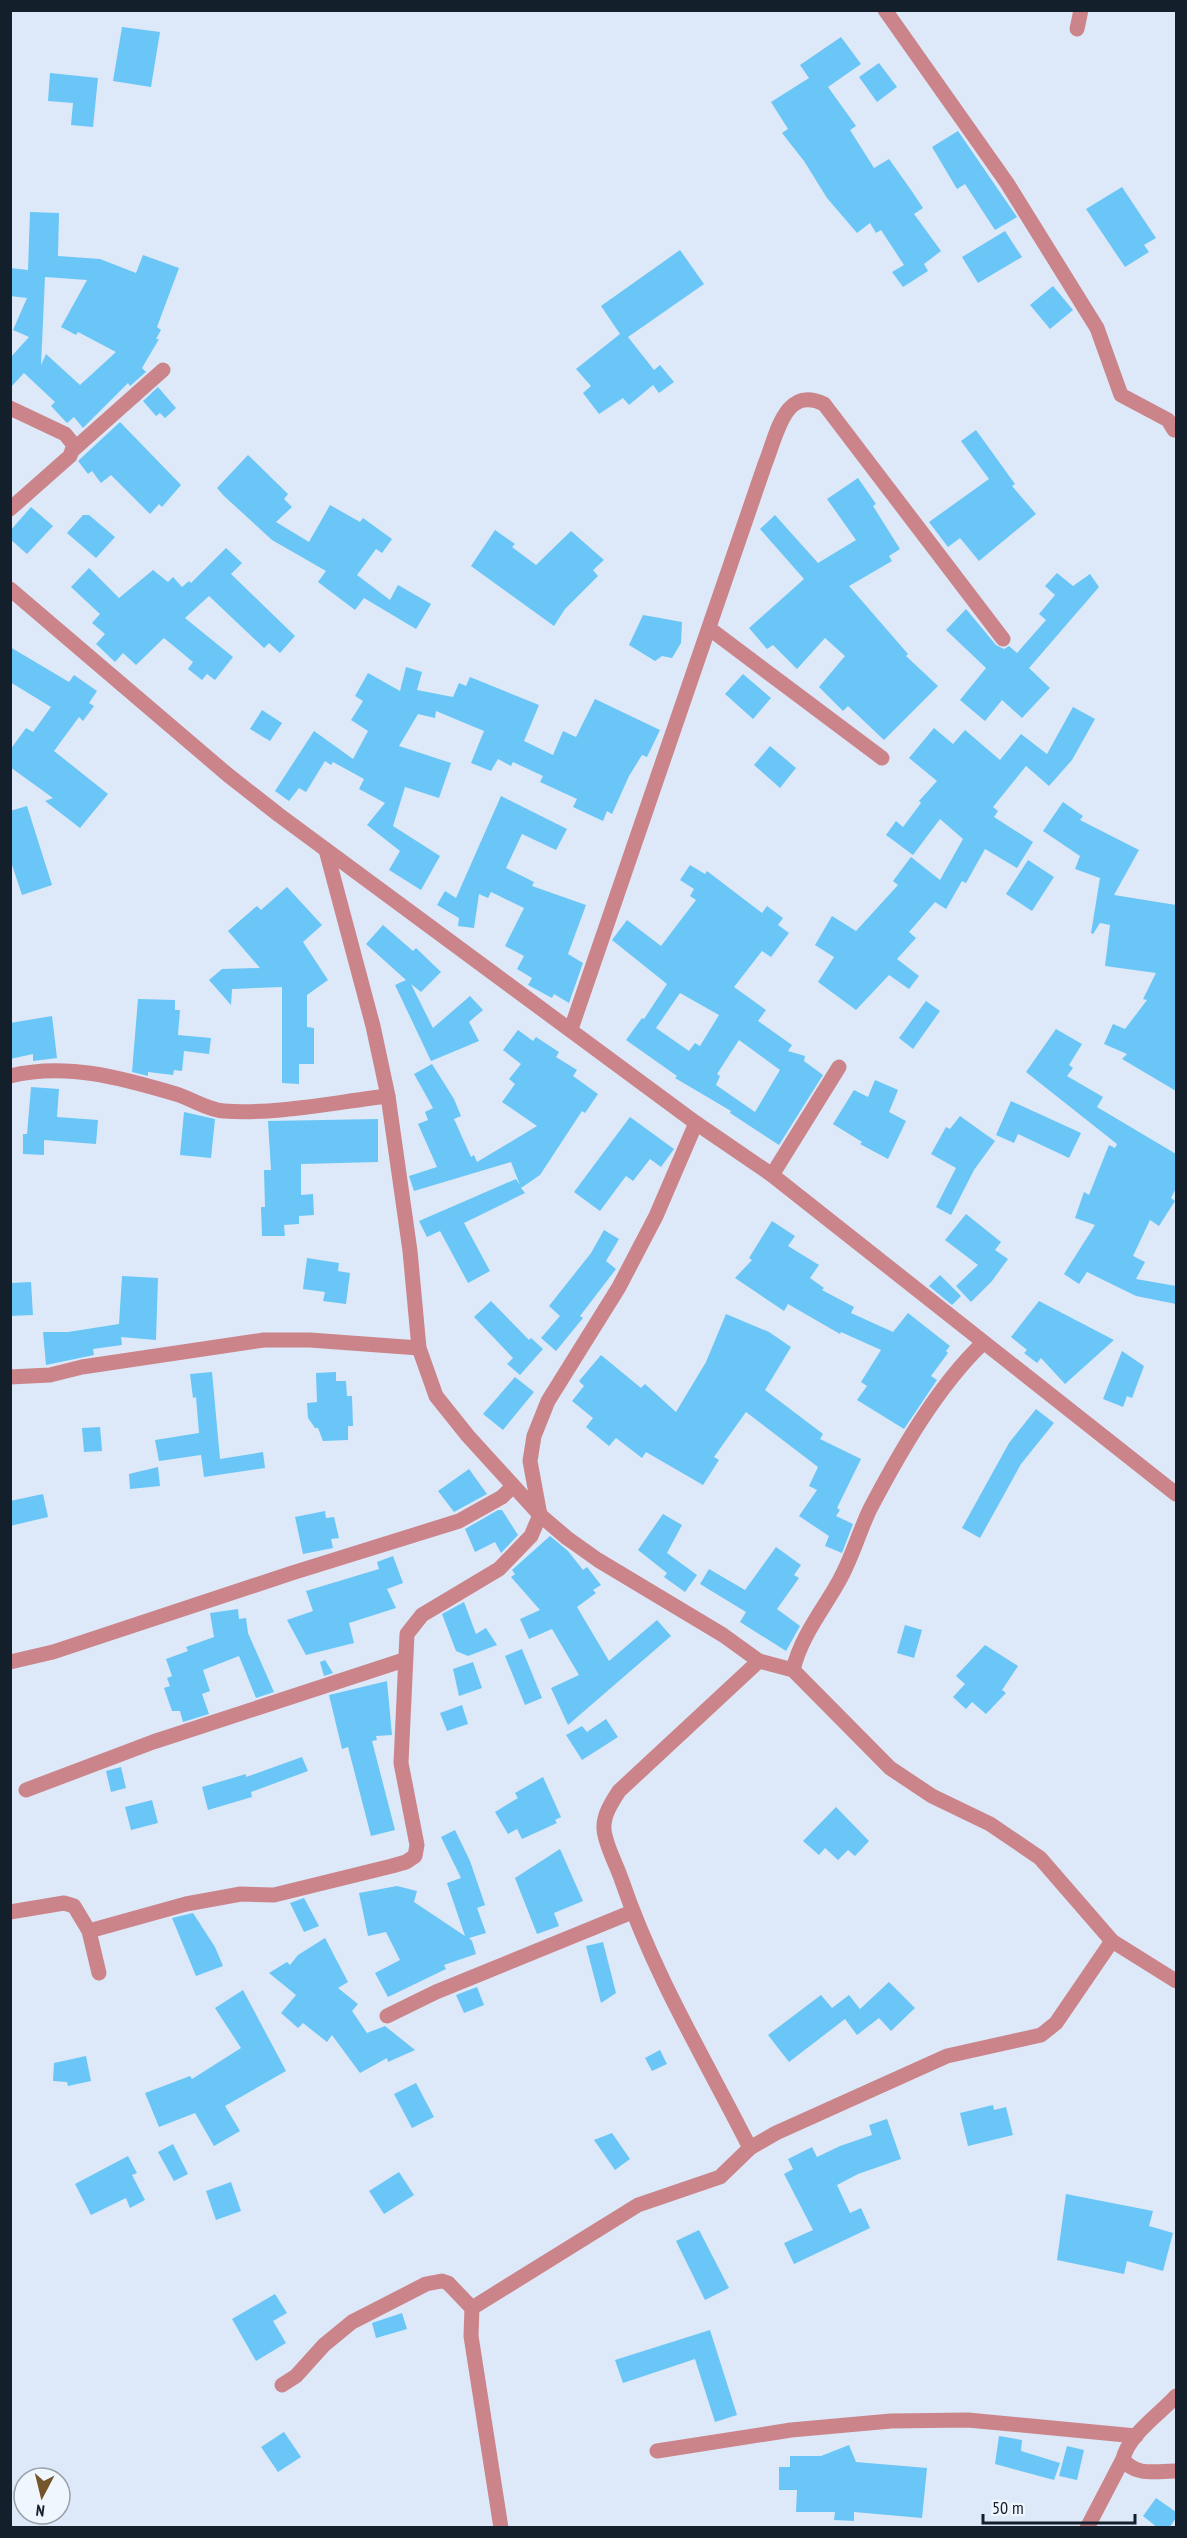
<svg xmlns="http://www.w3.org/2000/svg" width="1187" height="2538" font-family="'PT Sans Narrow',sans-serif">
<style>
.building{fill:#6ac6f6;fill-rule:evenodd}
.lines{fill:none;stroke-linecap:round;stroke-linejoin:round}
.street{stroke:#cc848b;stroke-width:15}
</style>
<rect width="100%" height="100%" fill="#dde9f8"/>
<g class="building">
<path d="M122,27l38,5 -9,55 -38,-6z"/>
<path d="M841,37l20,27 -33,23 28,39 -6,4 24,38 15,-9 22,31 12,18 -9,6 27,37 -17,13 4,7 -25,16 -11,-15 12,-7 -23,-35 -5,3 -6,-10 -13,10 -30,-35 -23,-37 -22,-28 6,-4 -17,-27 38,-24 -9,-13z"/>
<path d="M879,63l18,24 -20,15 -18,-25z"/>
<path d="M50,73l48,5 -5,49 -22,-2 2,-22 -25,-2z"/>
<path d="M958,131l59,86 -22,13 -30,-46 -8,5 -25,-42z"/>
<path d="M1122,187l34,51 -12,7 5,7 -24,15 -39,-58z"/>
<path d="M30,212l29,1 -1,43 42,3 36,14 7,-18 36,13 -22,59 4,3 -5,9h3l-17,29 4,4 -16,14 -2,-3 -45,45 -9,-11 -7,6 -16,-17 4,-4 -31,-29 -14,15v-30l19,-21 -16,-7 14,-32 -17,-2v-28l18,2zM45,277l42,3 -26,47 15,8 2,-3 38,20 -36,33 -34,-31 -5,11z"/>
<path d="M1005,231l17,26 -44,26 -16,-26z"/>
<path d="M680,250l24,34 -76,53 26,33 6,-5 14,17 -15,11 -6,-8 -24,20 -6,-7 -24,16 -16,-21 8,-7 -15,-17 44,-35 -19,-28z"/>
<path d="M1053,286l20,24 -23,19 -20,-24z"/>
<path d="M158,387l18,21 -11,10 -5,-5 -4,3 -13,-15z"/>
<path d="M120,422l61,63 -19,22 -3,-3 -9,10 -39,-39 -10,8 -9,-12 -4,3 -10,-13z"/>
<path d="M976,430l39,54 -3,2 24,28 -57,47 -19,-23 -12,9 -19,-25 60,-43 -28,-38z"/>
<path d="M248,455l40,39 -4,5 8,8 -16,15 33,20 21,-37 30,17 3,-4 29,21 -10,14 -6,-4 -19,26 33,25 8,-15 33,19 -15,25 -52,-31 -9,12 -37,-28 8,-11 -54,-31 -48,-44 -7,-8z"/>
<path d="M858,478l18,26 -3,2 27,43 -11,7 3,5 -43,25 59,68 -2,2 32,30 -54,54 -36,-34 -5,5 -24,-24 26,-31 -20,-18 -28,31 -24,-24 -6,4 -18,-21 55,-49 -44,-50 15,-14 43,48 38,-23 -29,-41z"/>
<path d="M31,507l22,19 -26,28 -17,-15v-8z"/>
<path d="M83,515h6l26,22 -19,21 -29,-25z"/>
<path d="M495,530l20,14 -3,3 24,18 35,-34 33,29 -11,10 5,6 -33,33 -11,17 -83,-60z"/>
<path d="M226,548l16,15 -11,11 64,62 -15,17 -11,-10 -5,5 -55,-52 -24,22 48,39 -18,23 -8,-6 -5,6 -14,-11 5,-7 -29,-24 -28,27 -13,-12 -8,9 -19,-18 9,-10 -13,-11 8,-9 -29,-27 18,-19 30,30 34,-28 15,12 5,-5 9,10 7,-6 2,2z"/>
<path d="M1057,573l16,13 17,-12 9,13 -70,81 21,20 -28,30 -20,-18 -17,21 -25,-21 26,-32 -40,-38 20,-21 30,36 8,4 5,-3 8,7 29,-33 -7,-6 16,-19 -10,-9z"/>
<path d="M643,615l39,7 -1,21 -9,15 -10,-2 -7,5 -26,-16z"/>
<path d="M10,647l59,35 5,-7 23,16 -8,12 5,3 -11,15 -4,-4 -25,34 54,43 -28,34 -35,-27 8,-3 -43,-31v-17l16,-22 7,4 18,-25 -41,-25z"/>
<path d="M406,667l16,5 -5,18 36,7 6,-14 7,3 4,-9 69,28 -15,36 29,14 10,-24 13,6 19,-38 65,31 -13,27 -5,-2 -13,21 -17,38 -5,-3 -4,10 -30,-14 4,-8 -37,-17 3,-6 -30,-14 -2,4 -13,-7 -7,12 -20,-8 13,-32 -48,-20 -1,7 -17,-4 -19,32 52,17 -12,35 -34,-11 -12,39 47,30 -19,34 -32,-20 11,-19 -33,-26 18,-22 -26,-14 5,-10 -31,-17 -2,3 -6,-4 -19,31 -7,-4 -10,13 -14,-10 39,-60 39,28 15,-28 -17,-11 12,-19 -8,-5 13,-23 32,18z"/>
<path d="M743,674l28,24 -18,21 -28,-25z"/>
<path d="M1073,707l22,12 -23,41 -23,26 -23,-20 -33,41 5,4 -4,6 39,25 -16,26 -32,-19 -19,34 -4,-2 -16,28 -11,-7 -26,30 7,6 -19,21 22,17 -10,13 -20,-14 -33,35 -38,-28 16,-25 -19,-12 17,-29 24,15 42,-46 -5,-4 18,-24 29,23 23,-41 -23,-20 -27,36 -27,-20 10,-14 7,6 18,-24 -2,-2 18,-20 -28,-23 25,-30 19,16 12,-14 35,30 21,-26 26,20z"/>
<path d="M262,710l20,13 -12,18 -20,-12z"/>
<path d="M770,746l26,22 -16,20 -26,-23z"/>
<path d="M501,796l66,33 -11,21 -34,-16 -16,34 28,14 -2,4 54,19 -18,49 15,9 -14,40 -15,-9 -2,4 -24,-13 4,-7 -15,-9 7,-13 -19,-10 19,-38 -33,-16 -3,6 -9,-4 -5,34 -16,-2 1,-8 -22,-13 8,-14 11,7z"/>
<path d="M1063,802l20,14 -3,4 59,30 -25,45 62,10v186l-54,-32 5,-5 -23,-10 9,-20 12,5 22,-29 -4,-1 13,-26 -51,-7 5,-41 -10,-2 -7,11 -2,-1 9,-55 -25,-9 5,-13 -37,-25z"/>
<path d="M27,806l25,79 -30,10 -12,-36v-48z"/>
<path d="M1028,860l26,17 -22,34 -26,-17z"/>
<path d="M690,865l15,9 2,-3 55,42 5,-7 16,12 -5,7 11,8 -18,24 -9,-6 -28,36 32,23 -8,11 34,24 -4,6 17,5 -1,5 19,14 -44,70 -49,-32 1,-2 -56,-33 2,-2 -51,-36 16,-22 2,1 23,-35 -55,-44 15,-20 34,26 35,-46 -6,-4 4,-7 -14,-9zM680,993l39,22 -19,31 -5,-3 -6,8 -33,-23zM739,1040l41,30 -25,42 -39,-27 4,-9 -3,-2z"/>
<path d="M287,887l35,38 -19,17 25,38 -21,15v32l7,1v36h-15v20l-17,-1v-96l-50,2 -1,16 -22,-25 13,-11 38,-1 -32,-37 29,-25 4,4z"/>
<path d="M383,925l30,26 3,-3 25,24 -20,20 -10,-8 22,44 37,-32 13,14 -14,12 10,19 -48,20 -36,-76 11,-5 -40,-36z"/>
<path d="M138,999l37,1v10h5l-2,25 33,3 -2,16 -25,-3 -2,20 -8,-1 -1,5 -25,-3v4l-16,-4z"/>
<path d="M926,1001l14,10 -27,38 -14,-11z"/>
<path d="M52,1016l5,42 -24,3v-7l-23,5v-36z"/>
<path d="M1056,1029l26,15 -13,21 4,3 -6,8 36,21 -6,10 79,47v34l-5,10 4,3 -16,25 -9,-6 -17,36 12,6 -9,17 40,7v18l-40,-8 -49,-24 -8,12 -15,-10 31,-49 -20,-7 9,-26 5,3 20,-50 6,3 2,-4 -91,-72z"/>
<path d="M518,1030l15,11 3,-4 23,15 -3,5 21,13 -4,6 25,18 -13,19 -3,-2 -42,64 -19,13 4,5 -61,30 26,48 -22,12 -28,-52 -13,6 -8,-16 97,-42 4,6 -9,-23 -97,29 -5,-15 28,-9 -19,-43 10,-4 -3,-8 8,-4 -19,-34 18,-10 22,35 7,17 -7,3 17,38 3,-2 3,7 60,-36 -35,-24 13,-18 -6,-5 12,-15 -18,-14z"/>
<path d="M875,1080l23,10 -9,22 17,9 -18,38 -28,-15 2,-2 -29,-18 21,-34 14,7z"/>
<path d="M31,1087l28,2 -2,28 41,3 -2,24 -52,-4v15l-21,-1v-20h4z"/>
<path d="M1011,1101l70,32 -12,25 -51,-24 -4,9 -18,-8z"/>
<path d="M184,1112l31,7 -4,39 -31,-3z"/>
<path d="M960,1116l35,25 -21,29 -23,45 -15,-8 20,-39 -25,-14 15,-27 4,2z"/>
<path d="M630,1117l44,32 -13,18 -11,-8 -17,22 -7,-5 -26,35 -26,-19z"/>
<path d="M378,1119v43l-77,2v31l12,-1 1,21 -15,1v8l-15,1 1,11h-23l-1,-29h4l-1,-37h7l-3,-49z"/>
<path d="M966,1214l35,28 -6,8 13,9 -16,22 -21,21 -15,-16 22,-21 -33,-25z"/>
<path d="M772,1221l23,15 -7,10 31,19 -9,13 14,10 -2,2 32,17 -3,6 42,19 15,-19 42,33 -4,5 2,2 -17,23 6,4 -33,49 -47,-29 10,-14 -6,-4 20,-32 -40,-18 -1,2 -52,-30 -4,7 -49,-33 17,-18 -3,-2z"/>
<path d="M604,1230l15,9 -13,22 10,8 -36,47 3,2 -27,33 -15,-13 19,-22 -11,-10 42,-53z"/>
<path d="M307,1258l32,5 -1,8 12,2 -4,31 -23,-3 2,-9 -22,-3z"/>
<path d="M940,1275l21,21 -9,9 -23,-19z"/>
<path d="M122,1276l36,2 -2,62 -35,-3 1,8 -29,4 1,6 -48,10 -3,-33h25l51,-8z"/>
<path d="M31,1282l2,33 -23,1v-33z"/>
<path d="M491,1301l38,39 2,-2 12,11 -23,26 -13,-11 6,-6 -39,-41z"/>
<path d="M1039,1301l75,39 -49,44 -24,-26 -4,5 -13,-10 3,-3 -16,-13z"/>
<path d="M726,1314l43,18 22,15 -26,43 58,44 -3,5 41,20 -24,49 3,2 -4,6 17,8 -11,29 -17,-7 4,-10 -30,-20 18,-26 -8,-4 9,-19 -72,-55 -32,45 5,3 -16,25 -57,-33 -4,6 -26,-20 -7,8 -23,-19 7,-9 -21,-17 12,-15 -5,-5 22,-26 40,33 4,-4 31,28 30,-50z"/>
<path d="M1122,1351l22,15 -12,32 -5,-2 -4,11 -20,-8z"/>
<path d="M212,1372l8,87 43,-7 2,16 -61,9 -3,-22 -42,6 -4,-21 44,-7 -3,-36 -3,1 -3,-24z"/>
<path d="M336,1372v9h10l1,15h5l1,30h-5v14l-25,1 -5,-13h-3l-7,-10 -1,-15 10,-1 -1,-29z"/>
<path d="M515,1377l19,15 -31,38 -20,-16z"/>
<path d="M1036,1409l18,14 -33,41 -41,74 -18,-10 47,-85z"/>
<path d="M100,1427l2,24 -18,1 -2,-24z"/>
<path d="M158,1467l2,19 -30,3 -1,-15z"/>
<path d="M469,1469l18,25 -33,18 -16,-21z"/>
<path d="M43,1494l5,23 -38,9v-25z"/>
<path d="M498,1510h4l16,25 -17,18 -6,-11 -20,10 -10,-23z"/>
<path d="M325,1511l1,7 8,-1 5,21 -8,1 2,9 -30,6 -8,-37z"/>
<path d="M663,1514l19,11 -15,28 30,22 -12,17 -21,-15 3,-4 -29,-23z"/>
<path d="M550,1536l18,15 15,19 4,-3 14,18 -8,5 3,3 -19,14 32,54 48,-41 14,16 -103,89 -17,-37 28,-13 -27,-46 -23,10 -9,-20 20,-9 -29,-33 4,-3 -3,-4z"/>
<path d="M776,1547l25,18 -7,10 5,3 -22,31 23,17 -14,25 -46,-29 6,-10 -46,-28 9,-15 36,21z"/>
<path d="M393,1556l10,27 -16,6 9,19 -47,15 5,20 -48,12 -19,-35 26,-9 -7,-20 73,-22 -2,-7z"/>
<path d="M464,1602l12,32 10,-6 11,17 -29,11 -12,-5 -14,-37z"/>
<path d="M238,1609l1,10 7,-1 2,15 26,59 -18,6 -17,-42 -36,14 7,21 -8,3 7,20 -26,8 -3,-11h-8l-8,-23 6,-2 -3,-8 5,-2 -6,-17 22,-8 -2,-4 28,-10 -4,-24z"/>
<path d="M905,1625l17,5 -8,28 -17,-5z"/>
<path d="M985,1645l33,21 -16,24 4,3 -20,21 -14,-12 -6,7 -13,-12 12,-13 -9,-8z"/>
<path d="M522,1649l20,49 -17,7 -20,-49z"/>
<path d="M325,1660l8,13 -9,3 -4,-14z"/>
<path d="M473,1662l9,26 -23,8 -6,-27z"/>
<path d="M387,1681l5,54 -16,1 1,4 -5,1 23,89 -24,6 -23,-89 -6,2 -13,-54z"/>
<path d="M462,1705l6,19 -21,7 -7,-18z"/>
<path d="M606,1719l12,18 -36,23 -16,-25 16,-9 5,6z"/>
<path d="M302,1757l6,14 -57,21 1,5 -44,13 -6,-23 44,-13v3z"/>
<path d="M121,1767l5,21 -15,4 -5,-21z"/>
<path d="M543,1777l18,40 -6,3 2,3 -35,16 -5,-10 -9,5 -13,-22 23,-14 -3,-5z"/>
<path d="M152,1800l6,23 -27,7 -6,-23z"/>
<path d="M836,1807l33,34 -14,15 -7,-6 -10,10 -13,-12 -6,7 -16,-14z"/>
<path d="M455,1830l15,31 15,44 -8,3 9,25 -17,5 3,3 4,13 -32,11 2,4 -58,28 -13,-24 25,-13 -14,-28 -18,4 -9,-43 38,-7 20,5 -3,11 51,34 -18,-53 14,-5 -20,-41z"/>
<path d="M560,1849l23,52 -29,12 5,13 -22,8 -22,-56z"/>
<path d="M304,1898l15,28 -15,6 -14,-29z"/>
<path d="M193,1913l22,34 8,19 -27,10 -24,-58z"/>
<path d="M325,1938l23,44 -10,6 20,16 -6,7 15,22 18,-7 30,24 -27,12 -1,-4 -27,15 -28,-38 -5,7 -24,-19 -5,5 -17,-15 15,-18 -27,-22 18,-11 3,3 8,-10z"/>
<path d="M603,1942l13,51 -15,10 -15,-57z"/>
<path d="M889,1982l26,26 -24,23 -12,-13 -22,17 -12,-16 -56,43 -21,-27 53,-40 11,13 17,-13 11,14z"/>
<path d="M477,1987l7,18 -20,8 -8,-18z"/>
<path d="M243,1990l43,81 -61,35 15,25 -26,15 -19,-33 -36,14 -14,-34 45,-17 2,3 49,-31 -26,-40z"/>
<path d="M660,2050l7,14 -15,7 -7,-13z"/>
<path d="M86,2056l5,25 -23,5 -1,-4 -14,-1 1,-18z"/>
<path d="M416,2083l18,34 -22,11 -18,-34z"/>
<path d="M993,2105l1,5 12,-3 7,28 -45,11 -8,-33z"/>
<path d="M887,2119l14,40 -43,15 -21,11 13,28 11,-5 9,20 -76,36 -10,-21 29,-13 -29,-56 9,-5 -5,-10 24,-12 5,10 23,-11 32,-11 -3,-10z"/>
<path d="M612,2133l18,26 -15,11 -21,-30z"/>
<path d="M173,2144l15,30 -14,7 -16,-29z"/>
<path d="M128,2156l9,17 -5,2 13,25 -15,8 -4,-10 -35,17 -16,-31z"/>
<path d="M399,2172l15,23 -30,19 -15,-23z"/>
<path d="M231,2182l10,29 -25,9 -10,-29z"/>
<path d="M1066,2194l87,17 -4,15 24,7 -10,38 -36,-10 -3,13 -67,-14z"/>
<path d="M699,2230l30,58 -24,12 -29,-59z"/>
<path d="M275,2294l12,19 -14,8 13,22 -30,18 -24,-42z"/>
<path d="M402,2313l5,16 -31,9 -4,-15z"/>
<path d="M710,2330l27,85 -22,7 -20,-63 -72,24 -8,-23z"/>
<path d="M284,2432l17,25 -23,15 -17,-25z"/>
<path d="M999,2436l23,4 -1,11 39,12 -6,17 -59,-16z"/>
<path d="M849,2445l7,17 71,6 -5,50 -68,-6v9l-20,-1 1,-8h-39l1,-22h-18v-23h11v-11h31z"/>
<path d="M1067,2446l17,4 -7,30 -18,-4z"/>
<path d="M1156,2498l20,14v6l-7,10h-11l-15,-12z"/>
</g>
<g class="lines">
<g class="street">
<path d="M885,10l122,173 90,145 24,67 47,25 6,10 2,-2"/>
<path d="M1077,29l4,-19"/>
<path d="M10,408l55,26 9,11 -4,11 -60,53"/>
<path d="M73,450l90,-80"/>
<path d="M10,589l218,186 51,40 417,308 76,52 404,319"/>
<path d="M710,629l172,129"/>
<path d="M326,850l47,176 15,70 22,155 9,97 17,48 32,40 72,79 27,23 31,22 125,75 36,26 34,9 97,98 42,28 58,28 50,34 72,83 64,40"/>
<path d="M571,1029l194,-565c12,-29 19,-79 59,-60l179,235"/>
<path d="M10,1076c56,-14 112,2 166,18 16,5 32,16 48,17 51,4 112,-9 164,-15"/>
<path d="M772,1175l67,-108"/>
<path d="M10,1377l40,-2 32,-8 182,-27h46l109,8"/>
<path d="M10,1662l43,-10 239,-79 167,-52 43,-24 11,-11"/>
<path d="M793,1670c8,-34 30,-60 46,-89 13,-23 20,-49 31,-72 30,-57 67,-122 113,-166"/>
<path d="M26,1790l127,-48 251,-82"/>
<path d="M10,1912l54,-9 10,3 15,25 10,42"/>
<path d="M89,1931l97,-27 55,-10 33,1 118,-29 14,-4 9,-6 2,-11 -16,-82 6,-129 15,-19 77,-46 32,-33 9,-21 -10,-54 4,-25 14,-35 71,-114 37,-71 40,-93"/>
<path d="M387,2016l49,-24 196,-80"/>
<path d="M750,2148c-45,-89 -96,-173 -128,-267 -5,-16 -17,-36 -18,-52 -1,-14 8,-27 15,-38l140,-130"/>
<path d="M282,2385l14,-9 28,-31 28,-23 74,-38 16,-3 6,2 24,25"/>
<path d="M1176,2396c-16,18 -48,39 -53,63 12,18 34,12 53,12"/>
<path d="M657,2451l134,-21 100,-9 77,-1 168,16"/>
<path d="M501,2528l-30,-192 1,-28 166,-103 82,-28 30,-29 26,-15 171,-77 94,-21 15,-12 56,-82"/>
<path d="M1087,2528l36,-69"/>
</g>
</g>
<rect width="1187" height="2538" fill="none" stroke="#141f2c" stroke-width="24"/>
<g transform="translate(42 2496) rotate(187)"><circle r="28" fill="#f0f6fd" stroke="#98a0a9" stroke-width="1.5"/>
<path d="M0-4.5L10 22L0 15L-10 22Z" fill="#75562b"/>
<text y="-9" font-size="16" font-weight="bold" text-anchor="middle" fill="#141f2c">N</text>
</g>
<path d="M983 2514v9h152v-9" fill="none" stroke="#141f2c" stroke-width="3"/>
<text x="992" y="2514" font-size="18" fill="#141f2c" stroke="#f0f6fd" stroke-width="4.5" paint-order="stroke">50 m</text>
</svg>
